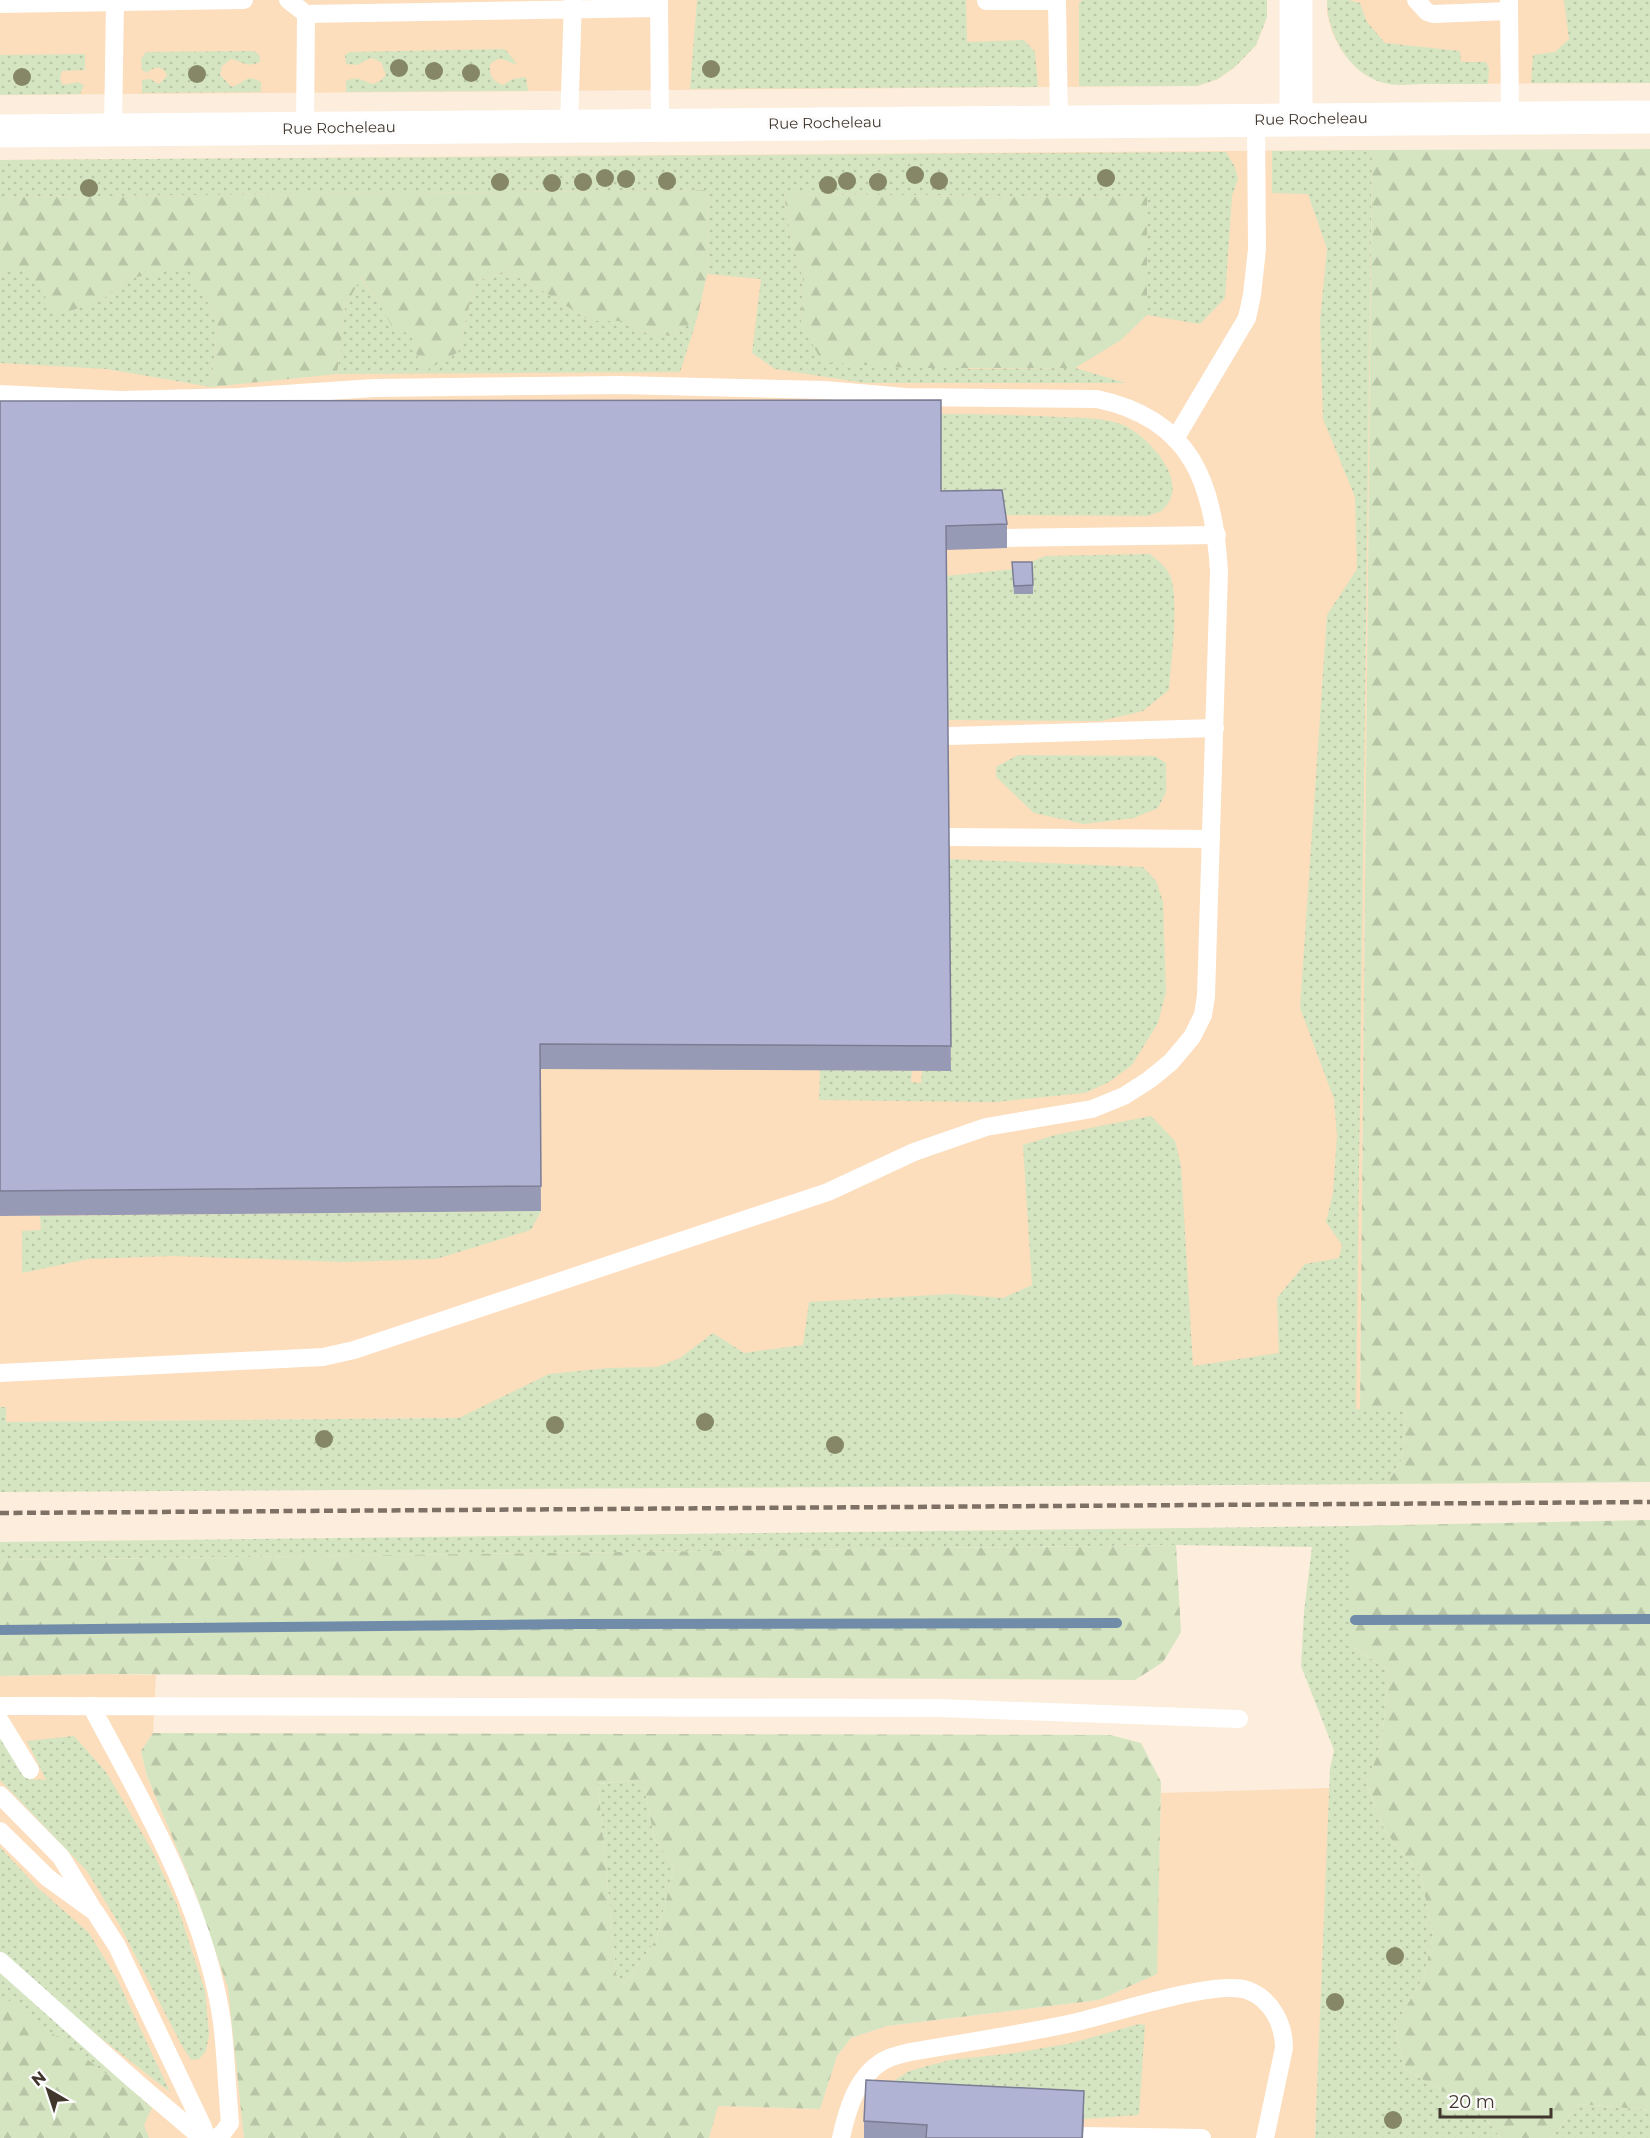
<svg xmlns="http://www.w3.org/2000/svg" width="1650" height="2138" font-family="Montserrat,sans-serif">
<style>
.built{fill:#fcddbc}
.grass{fill:url(#grass-dots)}
.forest{fill:url(#forest-firs);fill-rule:evenodd}
.lines{fill:none;stroke-linecap:round;stroke-linejoin:round}
.stream{stroke:#718ca9;stroke-width:10}
.lane{stroke:#fff;stroke-width:18}
.street{stroke:#fff;stroke-width:33}
.secondary{stroke:#fff;stroke-width:33}
.rail{stroke:#7d7165;stroke-width:4.5;stroke-dasharray:9 4.5;stroke-linecap:butt}
.tree{fill:#858767}
.wall{fill:#979ab5}
.shaded-wall{fill:#7b7d94}
.building{fill:#b0b3d3;stroke:#7b7d94;stroke-width:1.5}
.labels{text-anchor:middle;stroke-width:6;stroke-linejoin:round;paint-order:stroke}
.street-label{font-size:15px;fill:#40362c;stroke:#fcfcfc}
</style>
<defs>
<pattern id="grass-dots" width="8" height="8" patternUnits="userSpaceOnUse" patternTransform="scale(1.5)"><rect width="8" height="8" fill="#d5e5c1"/><path d="M2 2h.1M6 6h.1" fill="none" stroke="#b8c5a6" stroke-width="1.8" stroke-linecap="round"/></pattern>
<pattern id="forest-firs" width="22" height="20" patternUnits="userSpaceOnUse" patternTransform="scale(1.5)"><rect width="22" height="20" fill="#d5e5c1"/><path d="M5 1l3.5 6h-7zM16 11l3.5 6h-7z" fill="#b8c5a6"/></pattern>
</defs>
<rect width="100%" height="100%" fill="#fceddc"/>
<g class="built">
<path d="M0,0h1267v17l-11,28 -20,21 -18,13 -21,7 -1197,9z"/>
<path d="M1327,0h323v83l-261,1 -17,-6 -15,-10 -16,-18 -9,-18 -5,-19z"/>
<path d="M1372,150l-12,1260 -1360,12v-1262z"/>
<path d="M101,1674l55,1 -3,58 -12,18 6,25 49,118 33,94 15,150h-244v-462z"/>
<path d="M1330,1788l-15,350h-606l8,-32 103,3 17,-53 14,-18 36,-12 212,-26 57,-26 5,-181z"/>
</g>
<g class="grass">
<path d="M697,0h269l1,42 57,-2 11,12 3,35 -348,2z"/>
<path d="M1082,0h185v17l-11,28 -20,21 -18,13 -21,7h-118v-83z"/>
<path d="M1327,0h22l11,3 7,19 18,21 75,8 1,11h25l3,6 -1,16c-22,0 -44,0 -66,0 -10,0 -23,2 -33,0 -38,-6 -62,-49 -62,-84z"/>
<path d="M1564,0h86v83h-119l2,-28 22,-3 14,-13z"/>
<path d="M505,49l12,15c-14,-2 -13,-10 -27,0 -1,11 2,17 13,21l10,-6 13,-2 2,14 -182,1v-11c10,-6 18,0 27,3l7,-3 6,-6 -5,-13 -10,-4 -14,7 -11,-1 -1,-9 5,-3z"/>
<path d="M253,51c6,2 7,5 7,11 -13,6 -17,0 -29,-3l-9,7 -2,9 12,12c14,-5 14,-13 29,-5v10l-119,1v-13l8,-1 9,5 8,-8c-3,-11 -13,-10 -20,-3l-5,-3 -1,-11 5,-7z"/>
<path d="M85,54v16l-23,1 -2,8 3,6 15,-3 6,3 -4,9 -80,1v-40z"/>
<path d="M1372,150l-16,1259h50l-4,50 -15,25 -1387,8v-85h6v15l453,-4 90,-44 59,-6 49,-1 23,-9 33,-25 31,20 59,-8 6,-43 143,-8 51,4 29,-13 -9,-140 32,-10 96,-19 24,25 6,25 12,200 86,-13 -2,-55 28,-34 34,-6 3,-13 -16,-23 7,-29 4,-57 -3,-37 -34,-91 27,-393 30,-46 -2,-72 -32,-78 -3,-99 7,-71 -19,-55 -36,-1v-42z"/>
<path d="M1226,152l9,15 3,12 -6,17 -7,102 -25,26 -53,-9v-118l-363,-3 7,45 12,39 -2,45 168,46 106,-1 51,15h-261l-90,-14 -23,-16 9,-74 -54,-5 1,-84 -708,7v-37z"/>
<path d="M24,266l78,34 23,-21 62,-12 31,53 -7,67 -104,-18 -107,-6v-89z"/>
<path d="M506,271l37,20 47,30h37l15,11 29,4 26,-17 -17,53 -343,2 8,-66 15,-31 18,24 33,33 47,18 17,-70z"/>
<path d="M940,414c40,0 79,1 119,3 21,1 45,0 64,8 26,11 71,60 38,86 -3,2 -10,3 -13,5l-207,-1z"/>
<path d="M1150,554c9,7 18,14 21,24 8,27 0,83 -2,112l-26,21 -42,10 -153,-1 -2,-144 69,-7 30,-13z"/>
<path d="M1018,755l137,1 11,7v29l-8,16 -24,10 -50,6 -50,-11 -38,-36v-10z"/>
<path d="M949,859l194,8 13,14 7,21 3,90 -8,31 -26,42 -23,17 -24,11 -91,9 -175,-2 1,-30 92,1 -1,11 10,1 1,-12h29z"/>
<path d="M541,1211l-10,19 -95,29 -91,3 -171,-6 -86,3 -66,14v-42l19,-1 -1,-14z"/>
<path d="M1349,1526v118l40,27 -8,75 -15,37 19,48 36,46 12,58 -9,41 -29,50 9,43 76,43 21,26h-186l15,-369 4,-19 -33,-84 3,-54 8,-65 -136,-2 -1176,15v-18z"/>
<path d="M74,1736l32,36 47,80 24,53 28,86 4,44 -3,16 -7,8 -8,1 -9,-14 -63,-122 -32,-53 -87,-91v-43l28,42 18,1 -19,-39z"/>
<path d="M643,1779l11,59 20,30 -18,72 -32,44 -8,-10 -18,-190z"/>
<path d="M0,1847l38,41 51,45 28,46 53,113 -108,-84 -62,-54z"/>
<path d="M0,1967l152,141 -148,-110 -4,-1z"/>
<path d="M1139,2024l6,1 -6,90 -55,4v-4l-201,-27 26,-17 41,-11 64,-7 58,-10z"/>
<path d="M1579,2104l71,6v28h-99z"/>
</g>
<g class="forest">
<path d="M1650,149v1333l-263,2 15,-25 4,-50 -46,1 12,-1260z"/>
<path d="M708,190l-1,84 -10,45 -26,17 -29,-4 -15,-11h-37l-47,-30 -37,-20 -31,11 -17,70 -36,21 -11,-39 -17,-4 -16,-29 -17,-24 -16,31 -8,66 -126,13 7,-67 -31,-52 -62,11 -23,21 -44,15 -34,-48 -24,7v-77z"/>
<path d="M784,194l363,3v118l-26,25 -46,28h-167l-86,-6 -21,-39 2,-45 -12,-39z"/>
<path d="M1650,1520v590l-71,-6 -28,34h-50l-21,-26 -76,-43 -9,-43 29,-50 9,-41 -12,-58 -36,-46 -19,-48 15,-37 8,-75 -40,-27v-118z"/>
<path d="M1176,1545l5,87 -18,30 -28,18 -1034,-6 -101,2v-116z"/>
<path d="M153,1733l957,2 31,8 20,39 -4,192 -58,26 -212,26 -36,12 -14,18 -17,53 -102,-3 -9,32h-465l-16,-150 -32,-94 -49,-118 -6,-25zM643,1779l11,59 20,30 -18,72 -32,44 -8,-10 -18,-190z"/>
<path d="M0,1997h4l148,111 -8,17 5,13h-149z"/>
</g>
<g class="lines">
<g class="stream">
<path d="M1355,1620l295,-1"/>
<path d="M0,1630l575,-6 542,-1"/>
</g>
<g class="lane">
<path d="M288,0l18,14 -1,114"/>
<path d="M659,0l1,125"/>
<path d="M1416,0l11,12 6,2 76,-3"/>
<path d="M986,1h71l2,120"/>
<path d="M1509,1l1,116"/>
<path d="M0,4l244,-4"/>
<path d="M306,14l353,-6"/>
<path d="M569,125l4,-125"/>
<path d="M113,130l2,-128"/>
<path d="M0,394l121,6 118,-3 135,-9 246,-3 205,5 80,7 192,2c95,20 117,85 122,173l-13,424 -3,19 -11,22 -21,25 -22,18 -25,16 -32,13 -106,18 -72,25 -86,40 -474,158 -31,7 -323,16"/>
<path d="M1175,439l72,-121 5,-23 5,-46 -1,-130"/>
<path d="M1005,538l212,-3"/>
<path d="M948,736l267,-8"/>
<path d="M949,837l262,2"/>
<path d="M0,1706l939,2 300,11"/>
<path d="M91,1706c53,99 115,204 131,316 4,33 5,67 8,101l-8,11 -7,4"/>
<path d="M0,1721l30,49"/>
<path d="M0,1795l61,62 30,49"/>
<path d="M0,1831l48,47 47,34 22,34 86,181 3,11"/>
<path d="M0,1961l136,121 66,56"/>
<path d="M1084,2136l118,2"/>
<path d="M841,2138c6,-28 16,-62 42,-77 8,-5 19,-7 27,-9 53,-9 106,-17 158,-28 40,-8 145,-45 179,-34 25,9 37,35 37,58l-19,90"/>
</g>
<path class="street" d="M1296,119v-119"/>
<path class="secondary" d="M0,131l1650,-14"/>
<path class="rail" d="M0,1513l1650,-11"/>
</g>
<g class="tree">
<circle cx="399" cy="68" r="9"/>
<circle cx="711" cy="69" r="9"/>
<circle cx="434" cy="71" r="9"/>
<circle cx="471" cy="73" r="9"/>
<circle cx="197" cy="74" r="9"/>
<circle cx="22" cy="77" r="9"/>
<circle cx="915" cy="175" r="9"/>
<circle cx="605" cy="178" r="9"/>
<circle cx="1106" cy="178" r="9"/>
<circle cx="626" cy="179" r="9"/>
<circle cx="667" cy="181" r="9"/>
<circle cx="847" cy="181" r="9"/>
<circle cx="939" cy="181" r="9"/>
<circle cx="500" cy="182" r="9"/>
<circle cx="583" cy="182" r="9"/>
<circle cx="878" cy="182" r="9"/>
<circle cx="552" cy="183" r="9"/>
<circle cx="828" cy="185" r="9"/>
<circle cx="89" cy="188" r="9"/>
<circle cx="705" cy="1422" r="9"/>
<circle cx="555" cy="1425" r="9"/>
<circle cx="324" cy="1439" r="9"/>
<circle cx="835" cy="1445" r="9"/>
<circle cx="1395" cy="1956" r="9"/>
<circle cx="1335" cy="2002" r="9"/>
<circle cx="1393" cy="2120" r="9"/>
</g>
<g class="wall">
<path d="M0,401l941,90 66,33v24l-61,2 5,521 -411,-2 1,142 -541,5z"/>
<path d="M1012,562l21,23v9h-19z"/>
<path d="M1084,2115l-1,23h-219v-17z"/>
</g>
<path class="shaded-wall" d="M1084,2091l-1,47h-1z"/>
<g class="building">
<path d="M941,400v91l61,-1 5,34 -61,2 5,520 -411,-2 1,142 -541,5v-790z"/>
<path d="M1012,562h20l1,23 -19,1z"/>
<path d="M866,2080l218,11 -2,47h-156l1,-13 -63,-4z"/>
</g>
<g class="labels">
<g class="street-label">
<text transform="translate(1311 119) rotate(-1)" y="5">Rue Rocheleau</text>
<text transform="translate(825 123) rotate(-1)" y="5">Rue Rocheleau</text>
<text transform="translate(339 128) rotate(-1)" y="5">Rue Rocheleau</text>
</g>
</g>
<g transform="translate(48 2090) rotate(321)" stroke="#fcfcfc" stroke-width="4.5" paint-order="stroke">
<path d="M0-4.5L10 22L0 15L-10 22Z" fill="#40362c"/>
<text y="-9" font-size="16" font-weight="bold" text-anchor="middle" fill="#40362c">N</text>
</g>
<path d="M1440 2108v9h111v-9" fill="none" stroke="#40362c" stroke-width="3"/>
<text x="1449" y="2108" font-size="18" fill="#40362c" stroke="#fcfcfc" stroke-width="4.5" paint-order="stroke">20 m</text>
</svg>
